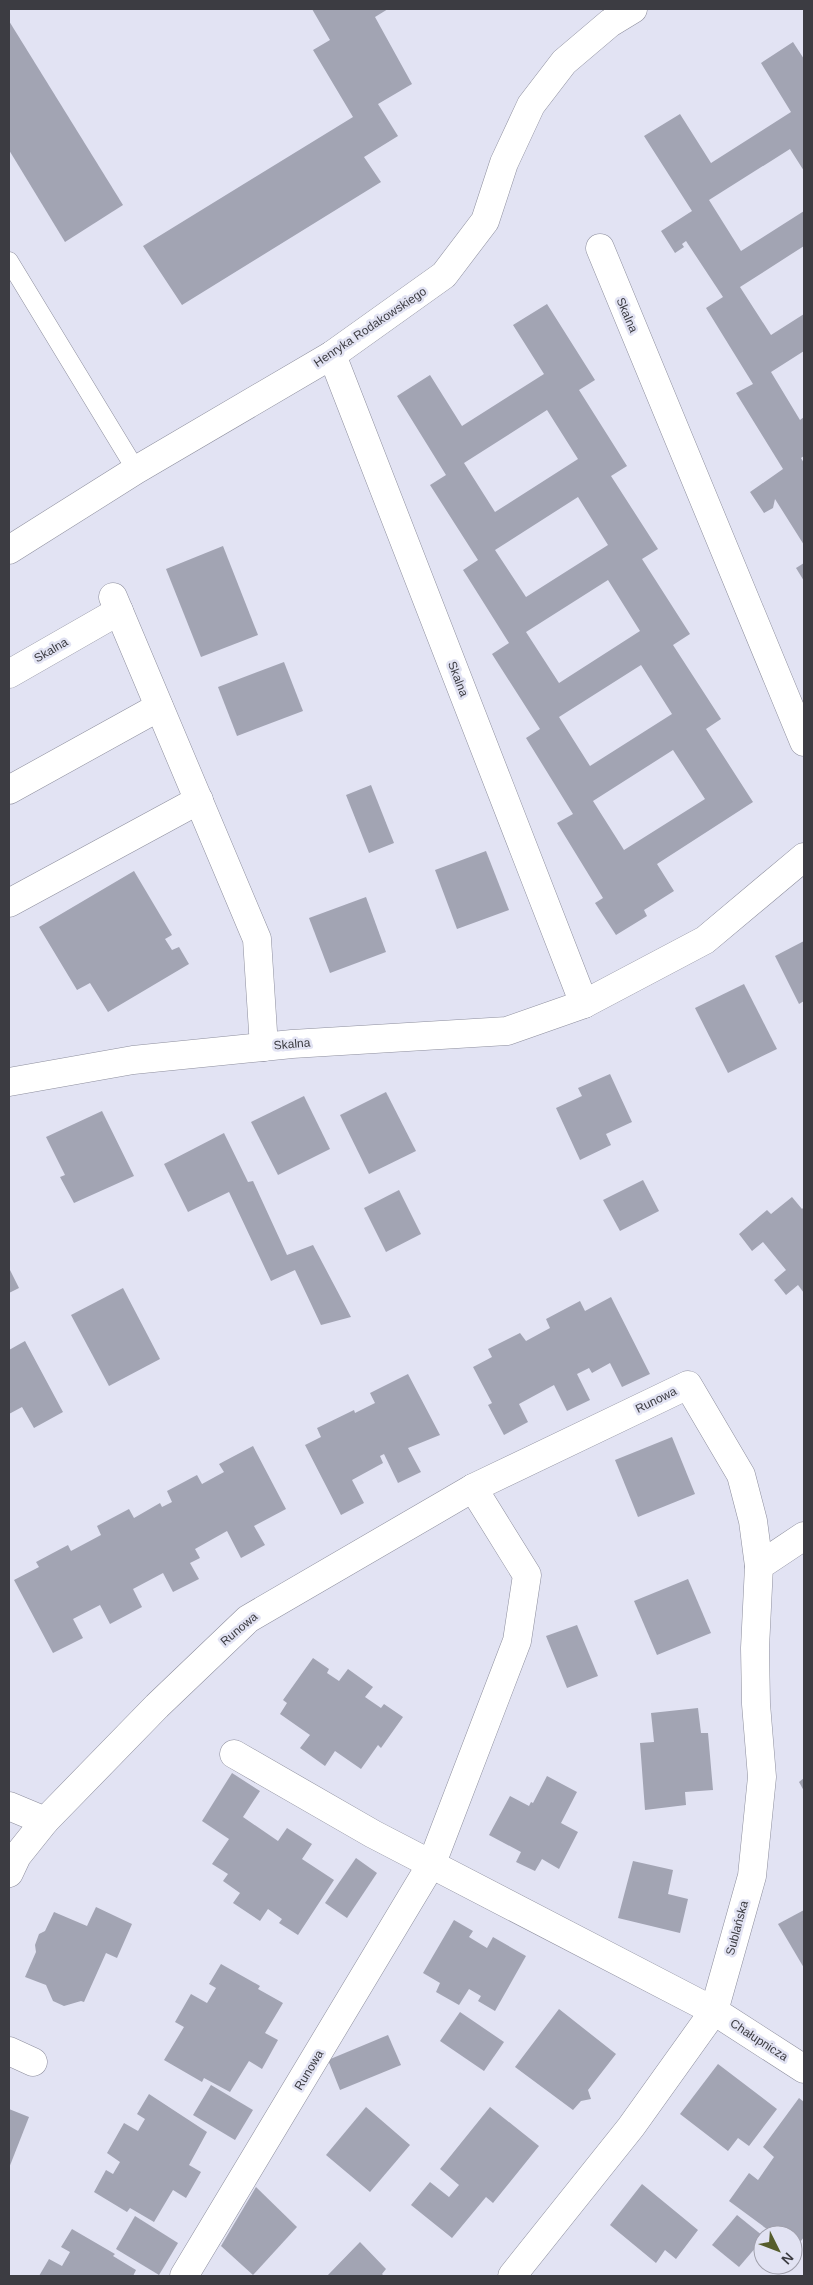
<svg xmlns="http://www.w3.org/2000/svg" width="813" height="2285" font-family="Helvetica,sans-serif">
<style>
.building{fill:#a2a4b3;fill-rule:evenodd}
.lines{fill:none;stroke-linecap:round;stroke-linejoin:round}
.service-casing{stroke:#8d8e9d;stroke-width:19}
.minor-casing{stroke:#8d8e9d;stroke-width:29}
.service{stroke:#fff;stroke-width:18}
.minor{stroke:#fff;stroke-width:28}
.labels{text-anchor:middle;stroke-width:5;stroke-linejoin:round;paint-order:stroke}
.street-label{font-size:12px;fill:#3c3c42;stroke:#e2e3f3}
</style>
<rect width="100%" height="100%" fill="#e2e3f3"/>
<g class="building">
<path d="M312,9h76l-13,8 37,67 -34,20 20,32 -34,21 17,25 -199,123 -39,-59 210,-129 -40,-67 17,-10z"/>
<path d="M9,21l114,184 -58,37 -56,-92z"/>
<path d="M793,42l11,17v112l-14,-22 -81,51 32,51 63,-40v35l-64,41 31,48 33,-21v37l-33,21 29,48 4,-3v39l-3,2 3,5v82l-29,-46 -2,9 -9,5 -14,-21 33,-23 -47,-76 17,-9 -47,-76 17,-11 -37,-56 -4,3 2,3 -9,6 -14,-22 31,-20 -48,-75 36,-22 31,49 80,-51 -30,-49z"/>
<path d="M547,304l48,76 -16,10 48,76 -16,10 47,73 -16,10 48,75 -17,11 48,74 -15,10 47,73 -96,62 17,27 -30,19 3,6 -31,19 -21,-32 8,-5 -46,-75 16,-9 -47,-76 14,-9 -48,-75 17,-11 -46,-73 15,-10 -48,-75 16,-10 -49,-79 33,-21 32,51 82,-52 -31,-49zM547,410l31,49 -83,53 -31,-49zM578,497l30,48 -82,52 -31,-47zM608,580l32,51 -81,52 -33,-51zM641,665l31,49 -82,52 -31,-49zM673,750l32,49 -81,51 -31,-49z"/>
<path d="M223,546l35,89 -57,22 -35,-88z"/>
<path d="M804,563v18l-8,-13z"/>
<path d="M284,662l19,49 -66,25 -19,-49z"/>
<path d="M371,785l23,58 -25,10 -23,-58z"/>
<path d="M486,851l23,59 -52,19 -22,-59z"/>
<path d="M134,871l38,64 -7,4 7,11 7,-3 10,17 -81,48 -18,-29 -13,7 -38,-63z"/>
<path d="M366,897l20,55 -56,21 -21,-55z"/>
<path d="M804,941v60l-5,3 -24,-48z"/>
<path d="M744,984l33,65 -49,24 -33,-65z"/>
<path d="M610,1074l22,48 -26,12 5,11 -31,15 -24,-52 26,-12 -4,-8z"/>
<path d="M386,1092l30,59 -47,23 -29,-59z"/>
<path d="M304,1096l26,53 -52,26 -27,-53z"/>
<path d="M102,1111l32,65 -60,27 -14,-26 5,-2 -19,-38z"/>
<path d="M224,1133l24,49 5,-1 34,74 26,-10 38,72 -30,8 -26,-55 -24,11 -42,-89 -41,20 -24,-48z"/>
<path d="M643,1180l16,31 -39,20 -17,-31z"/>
<path d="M399,1190l22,44 -35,18 -22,-44z"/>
<path d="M792,1197l10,12 2,-2v86l-6,-8 -12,10 -12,-15 12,-10 -23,-28 -11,9 -13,-17 28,-24 4,4z"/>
<path d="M9,1268l10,20 -10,5z"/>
<path d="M123,1288l37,71 -51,27 -38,-71z"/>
<path d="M611,1297l39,77 -28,13 -12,-24 -18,10 -3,-5 -12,6 13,26 -23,11 -13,-26 -35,19 9,18 -24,13 -16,-30 4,-2 -19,-36 19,-10 -4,-8 32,-16 6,8 24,-13 -4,-9 34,-18 5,10z"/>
<path d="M25,1341l38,71 -29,16 -12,-21 -13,7v-64z"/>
<path d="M408,1374l32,61 -32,13 13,24 -23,11 -14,-29 -4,2 3,7 -31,17 12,23 -23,12 -36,-70 16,-8 -4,-9 37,-18 1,3 20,-10 -5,-10z"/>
<path d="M672,1437l23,57 -57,23 -23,-57z"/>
<path d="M253,1446l33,63 -32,17 11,19 -24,13 -14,-27 -32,18 5,9 -10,5 9,16 -26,13 -10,-19 -30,16 9,18 -32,17 -10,-19 -27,14 10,19 -30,15 -39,-73 25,-13 -3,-5 32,-17 3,6 30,-16 -4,-9 32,-17 5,9 26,-15 2,4 10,-5 -5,-11 30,-16 5,9 22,-12 -5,-8z"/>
<path d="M688,1579l23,54 -54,22 -23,-54z"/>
<path d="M577,1625l21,51 -31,12 -21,-52z"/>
<path d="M313,1658l16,11 -2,4 12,8 9,-12 25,18 -8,10 16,11 3,-4 19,13 -22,31 -3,-3 -17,24 -26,-18 -10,15 -25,-18 10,-13 -30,-21 7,-11 -4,-3z"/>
<path d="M698,1708l3,25h7l5,57 -28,2 1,13 -41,5 -5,-67 14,-1 -3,-29z"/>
<path d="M232,1773l28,18 -17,26 35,24 9,-13 25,16 -10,15 32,21 -36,55 -19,-12 3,-4 -14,-10 -8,12 -27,-18 7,-10 -17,-12 5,-7 -16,-10 17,-25 -27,-18z"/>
<path d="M547,1776l30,16 -16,31 17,9 -19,37 -17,-10 -7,12 -19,-9 5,-10 -32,-17 21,-39 19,10 2,-4 2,1z"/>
<path d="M804,1778v13l-5,-9z"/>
<path d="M356,1858l21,15 -30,45 -22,-15z"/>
<path d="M633,1861l40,9 -5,24 20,5 -8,34 -62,-15z"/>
<path d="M96,1907l36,17 -15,34 -11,-5 -22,49 -3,-1 -17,5 -11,-5 -7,-16 -21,-8 11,-25 -1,-7 4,-11 6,-3 9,-19 33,14z"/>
<path d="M804,1910v58l-26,-44z"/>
<path d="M454,1920l19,11 -4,6 18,11 6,-11 33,19 -31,55 -17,-10 3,-5 -12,-7 -10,16 -23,-13 4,-9 -17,-10z"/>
<path d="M221,1964l39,22 -2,3 25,14 -18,30 13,7 -16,29 -13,-8 -19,31 -26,-14 -2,4 -38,-22 20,-33 -9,-5 16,-28 16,9 9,-15 -7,-4z"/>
<path d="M559,2009l57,45 -28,36 3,9 -10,2 -8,9 -58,-43z"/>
<path d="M460,2012l44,30 -20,29 -44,-30z"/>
<path d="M388,2035l13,30 -61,25 -12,-30z"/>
<path d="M718,2064l59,45 -28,37 -11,-8 -10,13 -48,-37z"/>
<path d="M211,2085l42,25 -18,30 -42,-25z"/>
<path d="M149,2094l58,38 -18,33 12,7 -15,26 -13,-8 -19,32 -24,-14 -3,4 -33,-20 12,-22 7,4 7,-12 -13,-9 17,-30 14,8 7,-12 -8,-5z"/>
<path d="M799,2098l5,4v135l-10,13 -1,-15h-18l-46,-34 20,-28 9,7 16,-23 -11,-10z"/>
<path d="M366,2107l44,38 -40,47 -44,-37z"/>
<path d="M490,2107l49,39 -46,57 -7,-6 -34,41 -41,-33 19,-23 19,15 10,-12 -19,-16z"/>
<path d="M9,2109l20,8 -20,51z"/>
<path d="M642,2184l56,46 -22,29 -11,-9 -9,13 -46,-38z"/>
<path d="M256,2187l41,40 -44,48 -32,-29z"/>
<path d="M737,2215l26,21v3l-24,28 -27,-22z"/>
<path d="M135,2216l43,27 -19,32 -43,-26z"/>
<path d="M72,2229l43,25 -2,2 23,14 -3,6h-94l10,-17 13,7 8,-14 -9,-5z"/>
<path d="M360,2242l26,27 -4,5 2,2h-57z"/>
</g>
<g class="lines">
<g class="service-casing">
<path id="service" d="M9,261l127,209"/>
</g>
<g class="minor-casing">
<g id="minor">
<path d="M600,248l204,494"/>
<path d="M332,355l252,649"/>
<path d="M9,550l127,-80 196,-115 112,-80 41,-54 19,-58 27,-58 33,-43 46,-39 23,-14"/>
<path d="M113,597l144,342 7,108"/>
<path d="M9,674l110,-63"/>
<path d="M9,790l150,-83"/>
<path d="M9,903l190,-103"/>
<path d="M9,1082l124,-22 159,-16 215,-13 77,-27 121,-64 99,-83"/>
<path d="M234,1754l139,80 341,177 90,58"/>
<path d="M9,1806l36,15 112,-115 91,-87 225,-131 215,-103 53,90 12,46 6,45"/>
<path d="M9,1873l8,-17 28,-35"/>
<path d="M9,2051l24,11"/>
<path d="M184,2276l248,-413 85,-222 10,-66 -54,-87"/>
<path d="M512,2276l119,-149 83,-116 38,-135 10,-99 -6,-73 -1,-56 4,-82 45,-30"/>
</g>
</g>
<use href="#service" class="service"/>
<use href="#minor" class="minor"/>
</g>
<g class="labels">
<g class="street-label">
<text transform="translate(627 315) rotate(67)" y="4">Skalna</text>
<text transform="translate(370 327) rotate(-34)" y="4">Henryka Rodakowskiego</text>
<text transform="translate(51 650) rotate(-30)" y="4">Skalna</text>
<text transform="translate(458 679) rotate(69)" y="4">Skalna</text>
<text transform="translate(292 1044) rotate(-5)" y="4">Skalna</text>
<text transform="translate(656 1400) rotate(-26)" y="4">Runowa</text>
<text transform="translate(239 1629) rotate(-40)" y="4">Runowa</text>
<text transform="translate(737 1928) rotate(-75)" y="4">Sublańska</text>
<text transform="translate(759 2040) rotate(33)" y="4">Chałupnicza</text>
<text transform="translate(309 2070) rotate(-59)" y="4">Runowa</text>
</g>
</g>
<rect width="813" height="2285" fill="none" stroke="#3c3c42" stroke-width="20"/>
<g transform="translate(778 2250) rotate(132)"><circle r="24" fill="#e2e3f3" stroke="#a0a0ac"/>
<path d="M0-4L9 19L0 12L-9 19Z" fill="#565d2c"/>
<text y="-8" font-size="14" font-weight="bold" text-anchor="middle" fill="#3c3c42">N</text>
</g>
</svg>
